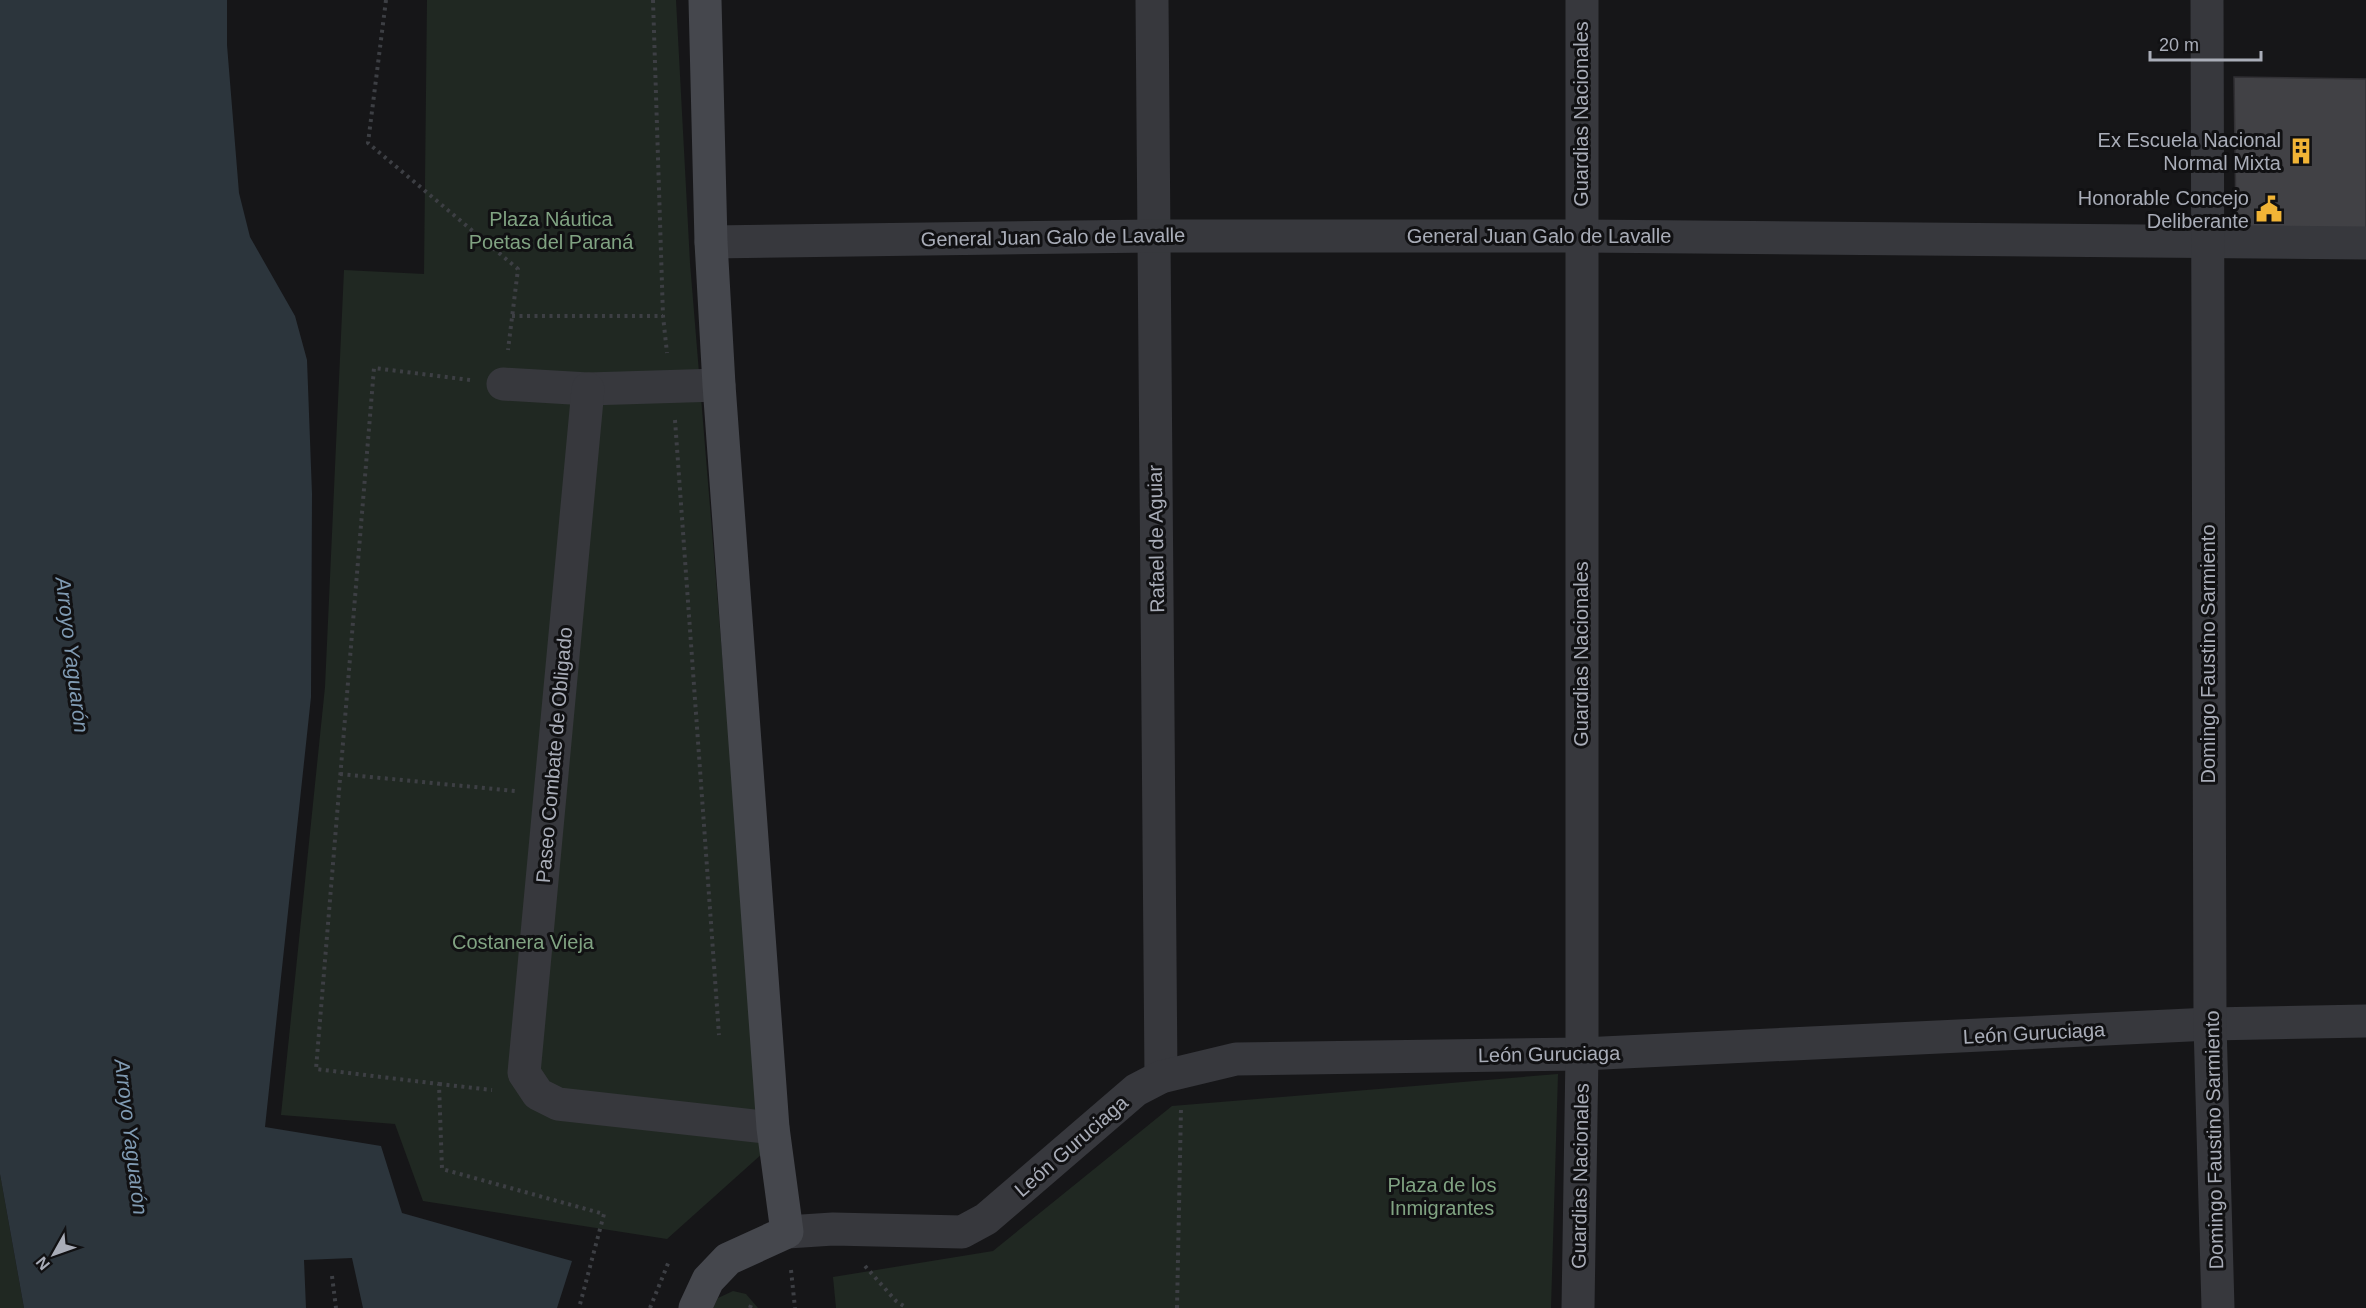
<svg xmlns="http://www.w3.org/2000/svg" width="2366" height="1308" font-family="Helvetica,sans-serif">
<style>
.green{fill:#202822}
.water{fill:#2c353c}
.building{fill:#414145;stroke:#313034;stroke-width:1.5}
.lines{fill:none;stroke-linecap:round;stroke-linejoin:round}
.path{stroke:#3d3f44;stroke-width:4;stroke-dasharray:3 4.5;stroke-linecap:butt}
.minor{stroke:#37383d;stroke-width:33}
.tertiary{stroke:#37383d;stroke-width:33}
.secondary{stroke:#45474d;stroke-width:33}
.labels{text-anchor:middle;stroke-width:6;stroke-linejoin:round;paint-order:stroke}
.street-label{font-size:20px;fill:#a9adb8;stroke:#111113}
.poi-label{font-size:20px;fill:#a9adb8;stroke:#111113;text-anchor:end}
.park-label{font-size:20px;fill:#80a382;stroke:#111113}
.water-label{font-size:21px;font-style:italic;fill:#809bb3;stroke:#111113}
</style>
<rect width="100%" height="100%" fill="#161618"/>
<g class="green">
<path d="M427,0h249l14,263 73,890 -96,86 -244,-38 -28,-77 -114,-9 44,-428 19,-417 80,4z"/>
<path d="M1558,1074l-7,234h-715l-3,-31 160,-26 179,-145z"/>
<path d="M0,1174l24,134h-24z"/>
<path d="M733,1291l13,3 12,14h-45l5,-10z"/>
</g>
<path class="water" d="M0,0h227v45l12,148 11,44 45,79 12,44 5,134 -1,203 -46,430 116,19 21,67 170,48 -15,47h-194l-11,-50 -48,2 2,48h-282l-24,-134z"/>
<path class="building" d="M2234,77l132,2v153l-120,5 -10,-13z"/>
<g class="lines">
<g class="path">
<path d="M386,0l-18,143 150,126 -10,81"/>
<path d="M653,0l10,316 4,37"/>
<path d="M512,316h151"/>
<path d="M470,380l-96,-12 -58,701 123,15 3,85 162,45 -25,94"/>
<path d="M675,420l44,615"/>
<path d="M340,774l175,17"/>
<path d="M439,1084l53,6"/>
<path d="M865,1266l31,35 11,7"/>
<path d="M791,1270l4,38"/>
<path d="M332,1276l4,32"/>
<path d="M650,1308l19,-47"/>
<path d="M750,1308l1,-3"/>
<path d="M1177,1308l4,-200"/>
</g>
<g class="minor">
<path d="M1152,0l9,1077"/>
<path d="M711,242l442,-6h428l785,7"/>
<path d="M503,384l85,5 131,-4"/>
<path d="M588,389l-64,684 14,21 20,10 215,24"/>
<path d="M787,1232l46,-3 129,3 24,-13 150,-129 25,-13 75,-18 346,-5 628,-30 156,-3"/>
<path d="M1578,1308l4,-254v-1054"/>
</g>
<path class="tertiary" d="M2207,0l3,1024 8,284"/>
<path class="secondary" d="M695,1308l13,-28 20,-21 59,-27 -14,-104 -54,-743 -8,-143 -6,-242"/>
</g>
<defs>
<g id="building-bare" transform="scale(2.07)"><path d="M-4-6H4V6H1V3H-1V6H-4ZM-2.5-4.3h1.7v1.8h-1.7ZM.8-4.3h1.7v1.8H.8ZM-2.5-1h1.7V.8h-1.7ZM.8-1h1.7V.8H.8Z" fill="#f1b436" stroke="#111113" stroke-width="2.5" paint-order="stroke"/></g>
<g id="civic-bare" transform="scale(2.07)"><path d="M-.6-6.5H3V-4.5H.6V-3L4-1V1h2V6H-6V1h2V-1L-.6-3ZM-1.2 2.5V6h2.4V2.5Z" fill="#f1b436" stroke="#111113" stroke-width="2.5" paint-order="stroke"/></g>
</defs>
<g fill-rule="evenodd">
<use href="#building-bare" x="2301" y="151"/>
<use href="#civic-bare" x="2269" y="209"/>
</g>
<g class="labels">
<g class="street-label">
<text transform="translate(1581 114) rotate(-90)" y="7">Guardias Nacionales</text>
<text x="1539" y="243">General Juan Galo de Lavalle</text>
<text transform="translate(1053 237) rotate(-1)" y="7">General Juan Galo de Lavalle</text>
<text transform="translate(1156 539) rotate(-91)" y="7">Rafael de Aguiar</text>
<text transform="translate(1581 654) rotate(-90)" y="7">Guardias Nacionales</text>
<text transform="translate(2208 654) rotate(-90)" y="7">Domingo Faustino Sarmiento</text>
<text transform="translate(554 755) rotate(-85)" y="7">Paseo Combate de Obligado</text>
<text transform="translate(2034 1033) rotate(-3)" y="7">León Guruciaga</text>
<text transform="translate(1549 1054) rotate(-1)" y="7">León Guruciaga</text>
<text transform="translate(2214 1140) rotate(-91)" y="7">Domingo Faustino Sarmiento</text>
<text transform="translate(1071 1146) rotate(-41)" y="7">León Guruciaga</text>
<text transform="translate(1580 1176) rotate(-89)" y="7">Guardias Nacionales</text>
</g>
<g class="poi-label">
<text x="2281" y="147">Ex Escuela Nacional<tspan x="2281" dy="23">Normal Mixta</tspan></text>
<text x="2249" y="205">Honorable Concejo<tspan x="2249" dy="23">Deliberante</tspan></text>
</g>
<g class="park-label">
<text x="551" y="226">Plaza Náutica<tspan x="551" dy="23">Poetas del Paraná</tspan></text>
<text x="523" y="949">Costanera Vieja</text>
<text x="1442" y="1192">Plaza de los<tspan x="1442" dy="23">Inmigrantes</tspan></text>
</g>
<g class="water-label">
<text transform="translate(72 655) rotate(83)" y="7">Arroyo Yaguarón</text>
<text transform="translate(131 1137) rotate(83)" y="7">Arroyo Yaguarón</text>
</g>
</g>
<g transform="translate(54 1254) rotate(230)" stroke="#111113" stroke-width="4.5" paint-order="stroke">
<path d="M0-4.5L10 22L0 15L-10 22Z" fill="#a9adb8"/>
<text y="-9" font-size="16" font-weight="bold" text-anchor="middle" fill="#a9adb8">N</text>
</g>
<path d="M2150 51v9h111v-9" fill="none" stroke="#a9adb8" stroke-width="3"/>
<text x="2159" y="51" font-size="18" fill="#a9adb8" stroke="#111113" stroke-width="4.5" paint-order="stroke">20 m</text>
</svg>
